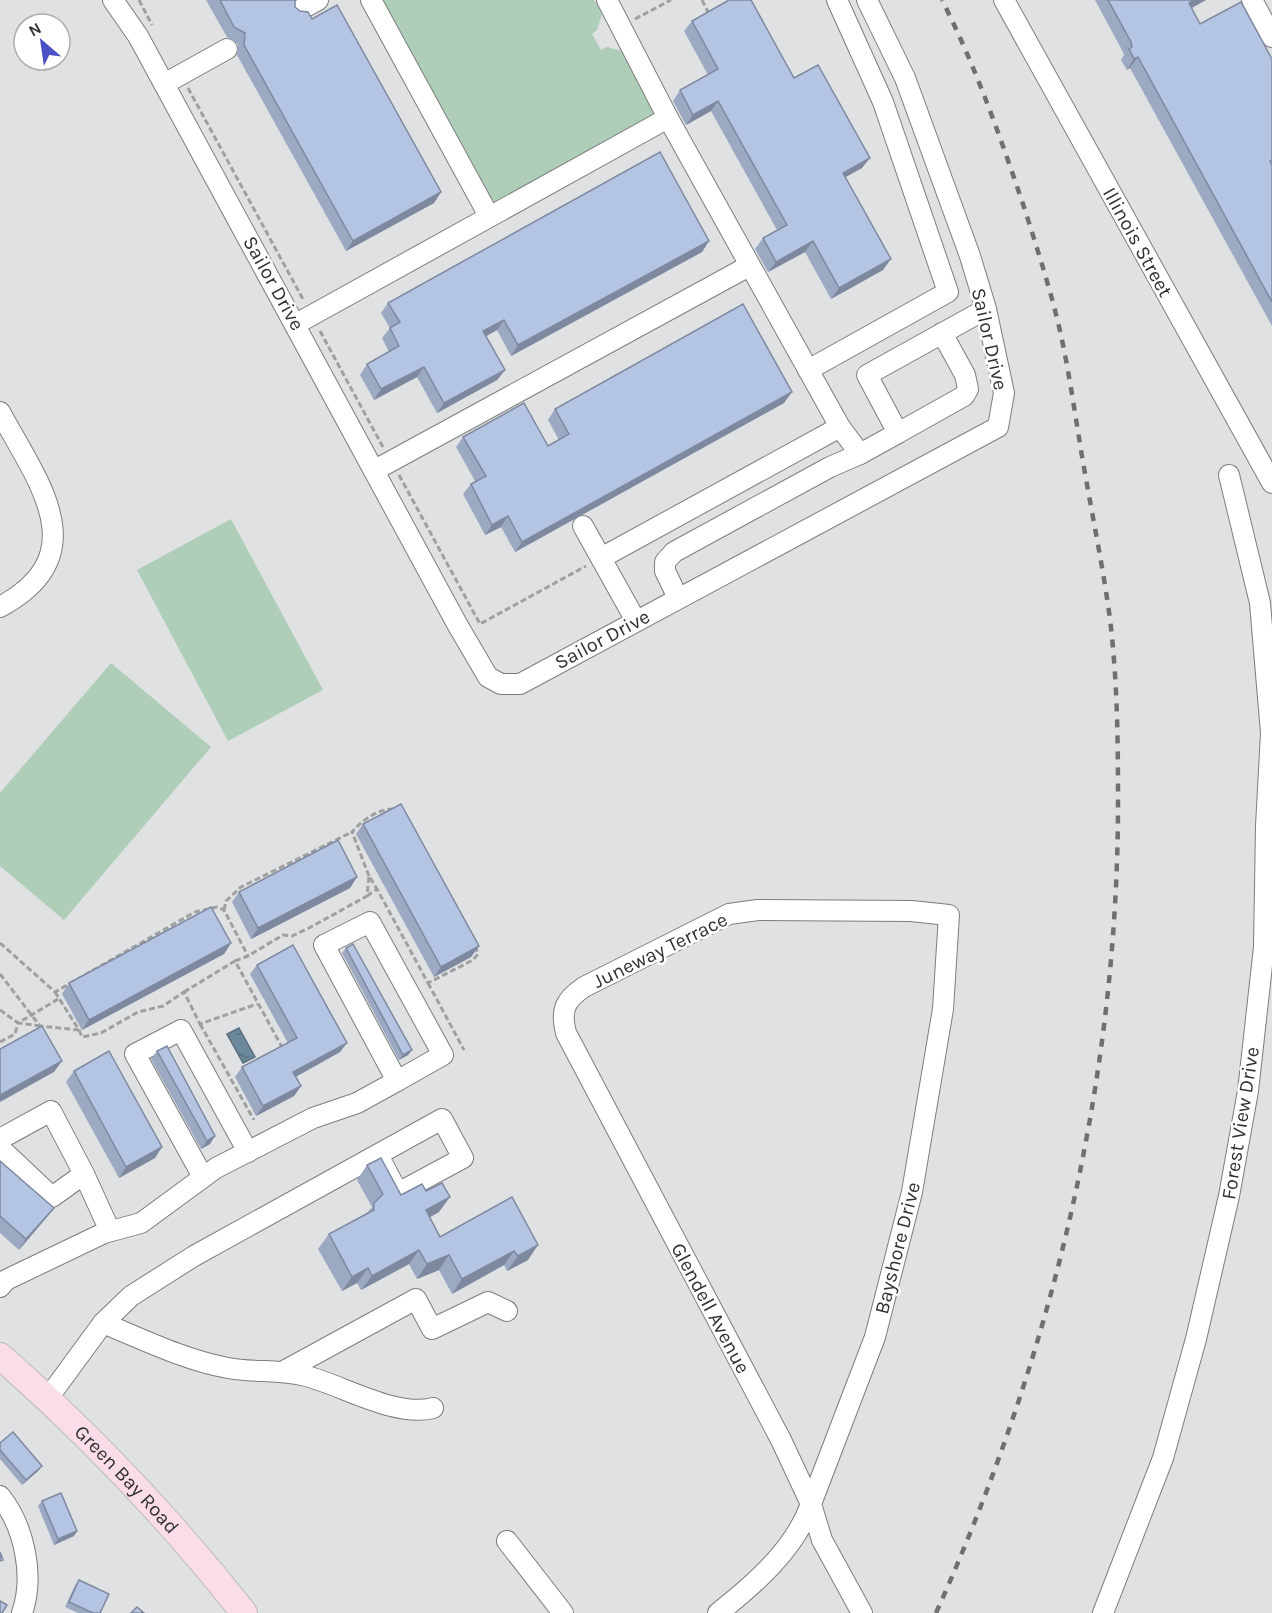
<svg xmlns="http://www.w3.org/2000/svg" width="1272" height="1613" font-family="Karla,sans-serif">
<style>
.green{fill:#aeceb9}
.water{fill:url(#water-ripples);stroke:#5a6e7d;stroke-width:1.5}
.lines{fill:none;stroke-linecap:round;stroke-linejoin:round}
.minor-casing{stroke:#7d7d7e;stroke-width:22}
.major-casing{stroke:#bdbdbd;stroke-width:28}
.path{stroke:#a0a0a1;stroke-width:3;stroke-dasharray:6 3;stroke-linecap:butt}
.minor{stroke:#fff;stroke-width:20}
.major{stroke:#fbdde9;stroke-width:26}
.rail{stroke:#6e6f6f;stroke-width:4.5;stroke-dasharray:8 8;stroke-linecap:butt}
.wall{fill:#9ba9c3}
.shaded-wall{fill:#7e899f}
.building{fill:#b4c4e3;stroke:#7e899f;stroke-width:1.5}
.labels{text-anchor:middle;stroke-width:5;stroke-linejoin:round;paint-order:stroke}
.street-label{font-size:20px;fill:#313131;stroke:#fff}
</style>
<defs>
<pattern id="water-ripples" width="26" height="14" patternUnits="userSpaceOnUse" patternTransform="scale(1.5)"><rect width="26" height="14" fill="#6b889d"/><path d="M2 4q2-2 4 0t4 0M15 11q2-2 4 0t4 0" fill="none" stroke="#597081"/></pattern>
</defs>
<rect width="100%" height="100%" fill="#e0e1e2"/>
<g class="green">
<path d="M382,0h212l8,14 -5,16 -5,4 9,16 6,-3 15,4 35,63 -164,90z"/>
<path d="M231,519l92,171 -95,51 -91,-171z"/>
<path d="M111,663l100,84 -147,173 -64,-54v-73z"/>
</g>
<path class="water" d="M239,1028l16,29 -12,6 -16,-29z"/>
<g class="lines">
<g class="minor-casing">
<g id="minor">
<path d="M113,0l25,36 319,588 31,53 13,7h19l478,-257 6,-34 -18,-84 -16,-53 -65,-178 -38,-78"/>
<path d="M371,0l118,216"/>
<path d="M607,0l61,118 172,309 20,27 38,-21"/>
<path d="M1004,0l268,483"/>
<path d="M1252,0l20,37"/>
<path d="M298,11l20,-11"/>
<path d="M164,84l63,-35"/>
<path d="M296,324l372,-206"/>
<path d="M942,333l23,42 3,14 -4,7 -66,37 -31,-58 119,-66"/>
<path d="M808,370l140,-78 -65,-190 -46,-102"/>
<path d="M0,412c38,70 97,143 0,195"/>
<path d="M375,470l374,-204"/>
<path d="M583,526l53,95"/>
<path d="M601,558l239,-131"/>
<path d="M678,598l-13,-27v-9l9,-10 156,-85 30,-13"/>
<path d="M370,922l73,133 -46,26 -73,-136z"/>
<path d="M0,1139l51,-28 33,63 -32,23 -52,-49"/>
<path d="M84,1174l26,57"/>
<path d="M203,1177l-68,-123 46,-24 67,122"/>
<path d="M0,1287l6,-7 98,-47 37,-10 75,-55 97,-50 44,-15 40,-22"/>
<path d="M103,1323c41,17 82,37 125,45 26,5 52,1 78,8 36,9 90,42 127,32"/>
<path d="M284,1371l132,-72 16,30 56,-27 19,9"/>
<path d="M48,1398l55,-75 28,-27 63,-40 248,-137 21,39 -65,35 -20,-38"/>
<path d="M0,1496c24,30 35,79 22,117"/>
<path d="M507,1541l56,72"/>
<path d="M718,1613c37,-29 77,-64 93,-109l64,-167 37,-145 31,-183 6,-94 -38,-4 -153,-1 -29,4 -145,73c-19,13 -24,23 -18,46l215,407 30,64 11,36 40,73"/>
<path d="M1103,1613l60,-155 33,-119 33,-143 19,-105 16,-144 2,-121 5,-93 -11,-130 -31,-128"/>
</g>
</g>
<g class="major-casing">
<g id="major">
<path id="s1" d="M0,1356c90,79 170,163 244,257"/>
</g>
</g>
<g class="path">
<path d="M139,0l13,25"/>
<path d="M702,0l7,14"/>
<path d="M635,19l36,-19"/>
<path d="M188,88l116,213"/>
<path d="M320,331l64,118"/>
<path d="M399,475l81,149 106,-58"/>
<path d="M369,876l-17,-44c9,-11 27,-24 43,-23"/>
<path d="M367,896l10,-7 51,94 45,-23 5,-6 -2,-6"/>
<path d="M224,910l2,-9 15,-14 111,-55"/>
<path d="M0,943l55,49 140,-80 22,-5 7,3 24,46"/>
<path d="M235,961l13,-5 35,-21 9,1 17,-8 58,-32 2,-20 8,13"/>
<path d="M0,974l40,52 39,4 -24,-38"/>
<path d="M428,983l36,67"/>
<path d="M184,992l51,-31 48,88"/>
<path d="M0,1010l18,13 42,-25"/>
<path d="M200,1024l54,96"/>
<path d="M79,1030l3,7 19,-4 37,-21 25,-6 21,-14 16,32 57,-20"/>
<path d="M0,1042l15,-8 3,-11 22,3"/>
</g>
<use href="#minor" class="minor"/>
<use href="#major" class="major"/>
<path class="rail" d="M936,1613c116,-258 183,-534 182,-818 0,-59 -1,-118 -8,-176 -7,-52 -18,-105 -27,-157 -6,-35 -11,-71 -18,-107 -9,-49 -25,-97 -40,-145 -24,-71 -49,-143 -83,-210"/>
</g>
<g class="wall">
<path d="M206,0h89v7l5,4 12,8 129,173 -7,11 -88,48 -109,-196 1,-11 -11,-7z"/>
<path d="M1095,0h111l-14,8 8,16 72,35v267l-142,-258 -3,2 -6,-10 3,-5 -1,-3z"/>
<path d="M692,21l102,57 68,90 -17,9 38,93 -52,29 -26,-47 -37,20 -13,-23 8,-11 14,-8 -66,-119 -25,14 -13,-24 7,-11 28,-15 -24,-44z"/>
<path d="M709,241l-7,11 -191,104 -14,-26 -11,6 19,34 -8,10 -60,33 -20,-36 -43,23 -14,-25 7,-11 22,-12 -7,-14 8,-10 -9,-15 7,-10z"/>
<path d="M784,403l-269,149 -14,-25 -16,8 -22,-41 8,-10 4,-3 -19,-34 7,-10 85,9 11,-6 -11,-20 7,-11z"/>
<path d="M363,824l116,122 -8,11 -37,20 -78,-143z"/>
<path d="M357,877l-7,11 -99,51 -19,-37 7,-10z"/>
<path d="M231,943l-7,11 -142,76 -20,-36 7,-11z"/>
<path d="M346,948l66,102 -4,5 -9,5 -57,-107z"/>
<path d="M257,965l83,87 -44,25 5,9 -7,10 -38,20 -21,-39 7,-10 46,-24 -38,-69z"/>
<path d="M157,1051l53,93 -9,5 -50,-90z"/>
<path d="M74,1071l88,76 -7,11 -36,20 -53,-96z"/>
<path d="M0,1161l54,47 -8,10 -27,32 -19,-17z"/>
<path d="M367,1165l34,30 25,-4 13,21 -9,5 10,20 72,-40 16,63 -21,11 -3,-6 -52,29 -13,-24 -22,9 -8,-15 -48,26 -4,-7 -15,8 -24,-42 11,-15 38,-21 5,-6 -15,-27z"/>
<path d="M0,1443l42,23 -4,5 -16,14 -22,-26z"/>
<path d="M42,1501l35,30 -3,5 -20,9 -16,-39z"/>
<path d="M79,1580l21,33h-22l-13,-6 10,-22z"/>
</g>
<g class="shaded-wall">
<path d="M1194,0h12l-24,13 7,-10z"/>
<path d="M1138,57l-8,11 -3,2 7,-11z"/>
<path d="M718,101l-7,10 -25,14 7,-10z"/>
<path d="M870,158l-8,10 -27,15 8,-10z"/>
<path d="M441,192l-7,11 -88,48 7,-10z"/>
<path d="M709,241l-7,11 -191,104 7,-11z"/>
<path d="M813,241l-8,11 -37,20 8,-10z"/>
<path d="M891,259l-8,11 -52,29 8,-11z"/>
<path d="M504,320l-7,10 -21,12 7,-11z"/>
<path d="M424,367l-7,10 -43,23 7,-11z"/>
<path d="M505,370l-8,10 -60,33 7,-10z"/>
<path d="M792,392l-8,11 -269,149 7,-10z"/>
<path d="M508,516l-7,11 -16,8 7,-10z"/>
<path d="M357,877l-7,11 -99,51 7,-11z"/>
<path d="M231,943l-7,11 -142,76 7,-10z"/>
<path d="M479,946l-8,11 -37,20 7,-10z"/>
<path d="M347,1043l-7,9 -54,30 7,-10z"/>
<path d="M412,1050l-4,5 -9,5 4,-5z"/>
<path d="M62,1061l-8,11 -54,30v-7z"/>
<path d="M301,1086l-7,10 -38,20 7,-10z"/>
<path d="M215,1136l-5,8 -9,5 6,-8z"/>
<path d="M162,1147l-7,11 -36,20 7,-11z"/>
<path d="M450,1197l-11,15 -23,13 10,-15z"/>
<path d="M54,1208l-8,10 -27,32 7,-11z"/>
<path d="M538,1245l-10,15 -21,11 11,-15z"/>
<path d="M419,1250l-10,14 -48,26 11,-14z"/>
<path d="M514,1251l-10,14 -52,29 10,-15z"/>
<path d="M449,1255l-10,15 -22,9 10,-15z"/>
<path d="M368,1268l-11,15 -15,8 10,-14z"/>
<path d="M42,1466l-4,5 -16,14 4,-5z"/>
<path d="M77,1531l-3,5 -20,9 4,-6z"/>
</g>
<g class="building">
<path d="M220,0h75v7l5,4 8,1 4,7 25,-14 104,187 -88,49 -109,-196 1,-12 -11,-6z"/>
<path d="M729,0h22l43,78 24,-13 52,93 -27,15 48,86 -52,29 -26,-47 -37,21 -13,-24 24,-13 -69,-124 -25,14 -13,-25 38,-21 -26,-48z"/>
<path d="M1108,0h86l-5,3 11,21 41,-22 31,57v101l-2,1 2,4v137l-134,-245 -4,2 -5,-10 3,-2 -1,-5z"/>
<path d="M660,152l49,89 -191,104 -14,-25 -21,11 22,39 -61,33 -20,-36 -43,22 -14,-25 32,-18 -9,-18 10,-6 -12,-19z"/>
<path d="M743,304l49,88 -270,150 -14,-26 -16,9 -21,-41 15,-8 -23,-39 61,-34 24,43 21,-12 -14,-25z"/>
<path d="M401,804l78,142 -38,21 -78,-143z"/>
<path d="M338,840l19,37 -99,51 -19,-36z"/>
<path d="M211,907l20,36 -142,77 -20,-37z"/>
<path d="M353,944l59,106 -9,5 -57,-107z"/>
<path d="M293,945l54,98 -54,29 8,14 -38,20 -21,-39 55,-29 -40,-73z"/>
<path d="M42,1026l20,35 -62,34v-46z"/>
<path d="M167,1046l48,90 -8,5 -50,-90z"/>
<path d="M109,1051l53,96 -36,20 -52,-96z"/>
<path d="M381,1158l20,37 21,-11 4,7 16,-8 8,14 -24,13 14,27 72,-40 26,48 -20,11 -4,-5 -52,28 -13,-24 -22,9 -8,-14 -47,26 -4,-8 -16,9 -23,-43 45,-24v-7l9,-9 -16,-29z"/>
<path d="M0,1161l54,47 -28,31 -26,-23z"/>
<path d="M13,1432l29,34 -16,14 -26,-30v-7z"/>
<path d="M61,1493l16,38 -19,8 -16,-38z"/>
<path d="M0,1552l3,8 -3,1z"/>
<path d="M79,1580l30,14 -9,19h-7l-24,-11z"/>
<path d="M0,1601l7,4 -5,8h-2z"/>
<path d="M137,1607l7,6h-13z"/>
</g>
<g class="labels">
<g class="street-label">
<text transform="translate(1138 242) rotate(61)" y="7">Illinois Street</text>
<text transform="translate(274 283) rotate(61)" y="7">Sailor Drive</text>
<text transform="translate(990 339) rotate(77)" y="7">Sailor Drive</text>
<text transform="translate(602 639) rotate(-28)" y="7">Sailor Drive</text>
<text transform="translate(660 950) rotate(-26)" y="7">Juneway Terrace</text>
<text transform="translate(1240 1123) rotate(-81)" y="7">Forest View Drive</text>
<text transform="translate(897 1248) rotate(-76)" y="7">Bayshore Drive</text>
<text transform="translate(711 1308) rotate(62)" y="7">Glendell Avenue</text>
<text dy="7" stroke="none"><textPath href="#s1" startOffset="177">Green Bay Road</textPath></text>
</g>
</g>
<g transform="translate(42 42) rotate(331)"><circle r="28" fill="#ffffff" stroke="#adadad" stroke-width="1.5"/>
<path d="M0-4.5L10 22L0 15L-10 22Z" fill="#4a50c5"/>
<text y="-9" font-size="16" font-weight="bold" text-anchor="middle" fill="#313131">N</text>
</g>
</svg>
